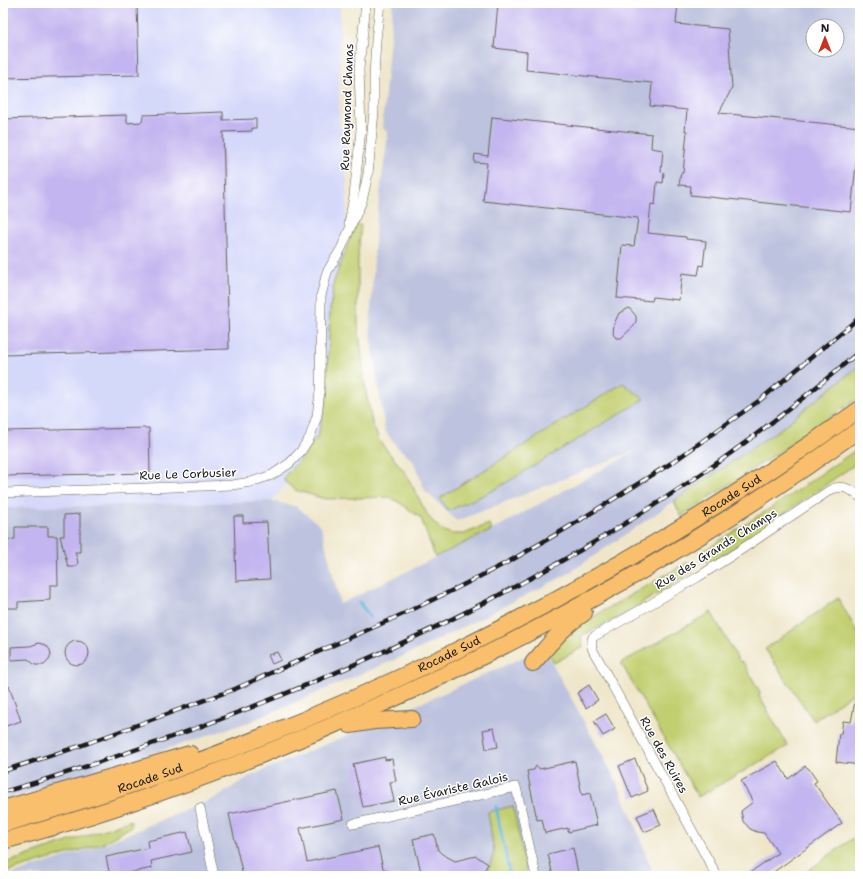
<svg xmlns="http://www.w3.org/2000/svg" width="863" height="879" font-family="'Shantell Sans',sans-serif">
<style>
.built{fill:#d4d8f9}
.industrial{fill:#bdc3de;fill-rule:evenodd}
.green{fill:#c2cf70;stroke:#6f7646}
.lines{fill:none;stroke-linecap:round;stroke-linejoin:round}
.stream{stroke:#5cb3d9;stroke-width:3}
.building{fill:#c3b5ef}
.street-casing{stroke:#666359;stroke-width:10}
.highway-casing{stroke:#666359;stroke-width:18}
.street{stroke:#fff;stroke-width:9}
.highway{stroke:#f9bf6d;stroke-width:16}
.rail-casing{stroke:#1c1c1c;stroke-width:4.5}
.rail{stroke:#fff;stroke-width:3;stroke-dasharray:9;stroke-linecap:butt}
.labels{text-anchor:middle;stroke-width:3;stroke-linejoin:round;paint-order:stroke}
.street-label{font-size:12px;fill:#1c1c1c;stroke:#fff}
</style>
<rect width="100%" height="100%" fill="#fff"/>
<filter id="ink" filterUnits="userSpaceOnUse"><feTurbulence type="fractalNoise" baseFrequency=".025" numOctaves="2"/><feDisplacementMap in="SourceGraphic" scale="8" xChannelSelector="R" yChannelSelector="G"/><feConvolveMatrix kernelMatrix="1 2 1 2 8 2 1 2 1" color-interpolation-filters="sRGB"/></filter>
<filter id="wash" filterUnits="userSpaceOnUse"><feTurbulence type="fractalNoise" baseFrequency=".012" numOctaves="4" result="noise"/><feDisplacementMap in="SourceGraphic" scale="16" xChannelSelector="R" yChannelSelector="G"/><feGaussianBlur stdDeviation="0.9" result="paint"/><feColorMatrix in="noise" values="0 0 0 0 0 0 0 0 0 0 0 0 0 0 0 0 0 1.4 0 .05"/><feComposite in="paint" operator="in"/></filter>
<g filter="url(#wash)">
<rect width="100%" height="100%" fill="#efe6c9"/>
<path class="built" d="M3,3h337l-1,125 7,1 1,76 -13,159 -9,77 -53,60 -269,7z"/>
<g class="industrial">
<path d="M393,3h467v362l-80,64 -214,146 -149,75 -168,72 -196,64 -50,15v-293l269,-7 25,6 24,19 19,78 152,-74 147,-81 -182,72 -32,-30 -12,-31 -16,-13 -12,-16 -15,-104 6,-104 12,-90 -6,-6zM813,26h24v24h-24z"/>
<path d="M544,648l70,129 16,35 24,64h-647l94,-31 112,-46 39,-24 118,-49z"/>
</g>
<g class="green">
<path d="M356,223l5,3 -3,28v70l8,68 6,31 8,19 25,30 23,44 13,14 11,4h12l25,-10 3,6 -57,27 -14,-39 -18,-13 -13,-8 -65,2 -30,-9 -11,-9 3,-8 17,-17 14,-21 8,-33 4,-93 4,-28z"/>
<path d="M860,365v32l-81,55 -98,64 -7,-15 106,-72z"/>
<path d="M623,383l21,16 -150,91 -46,21 -8,-13z"/>
<path d="M860,447v14l-151,104 -7,-13 87,-56z"/>
<path d="M688,562l5,10 -72,44 -40,20 2,11 -29,16 -6,-11 20,-24 21,-9z"/>
<path d="M838,598l22,39v51l-46,33 -49,-72z"/>
<path d="M711,612l28,49 4,1 17,30 -1,4 29,50 -90,51 -77,-134z"/>
<path d="M513,806l13,64 -5,6h-36l5,-11 4,-13 -6,-40z"/>
<path d="M131,820v7l-30,17 -98,29v-9z"/>
<path d="M860,833v43h-59z"/>
</g>
<g class="lines">
<g class="stream">
<path d="M359,602l11,15"/>
<path d="M496,807l14,69"/>
</g>
</g>
<g id="blocks">
<g class="building">
<path d="M3,3h134l2,72 -136,3z"/>
<path d="M498,3h180l-2,21 52,5 4,59 -13,25 141,14 -9,85 -161,-17 1,-9 -12,-1 2,-12h2l4,-42h-2l2,-21 -37,-4 2,-23 -126,-13 1,-18 -33,-4z"/>
<path d="M223,112v8l33,-1v9h-4v3l-29,1 6,217 -226,6v-236l124,-4v8l15,-1 1,-7z"/>
<path d="M492,117l160,17 -1,14 12,2 -2,22 3,1 -1,10 -6,-1 -2,23 -4,-1 -3,29 38,4v2l20,2 -3,25 -3,-1 -2,10 -16,-2 -3,27 -26,-3 -1,4 -35,-3 5,-53 12,1 4,-28 -155,-17 4,-38 -13,-1 1,-8 13,2z"/>
<path d="M629,308l7,8v5l-1,4 -14,13h-5l-3,-4 1,-10 5,-11z"/>
<path d="M149,428l1,45 -147,3v-45z"/>
<path d="M80,514v38h-5l3,10 -1,3 -3,2h-6l-8,-31h4v-21z"/>
<path d="M234,516h9v7l24,-1 3,57 -34,2z"/>
<path d="M15,527h33v9h9l1,49h-8v15l-32,2v6h-15v-68l12,-1z"/>
<circle cx="77" cy="653" r="12"/>
<path d="M39,643l7,2 4,5 1,5 -2,5 -5,5h-9l-7,-6 -17,1v-13l19,-1z"/>
<path d="M277,652l4,8 -9,4 -4,-9z"/>
<path d="M589,685l9,15 -12,8 -9,-15z"/>
<path d="M9,686l12,35 -18,6v-39z"/>
<path d="M856,696h4v69l-24,-3 3,-29 2,1 2,-13 8,1z"/>
<path d="M606,714l9,15 -12,7 -9,-15z"/>
<path d="M494,728l4,19 -12,2 -3,-19z"/>
<path d="M385,757v3l7,-1 4,22 -6,1 4,19 -31,6 -10,-43z"/>
<path d="M635,759l13,32 -16,7 -13,-32z"/>
<path d="M575,761l7,34 8,-2 7,32 -29,7v-4l-23,5 -3,-14 -5,1 -10,-49 7,-1 2,-4 4,3z"/>
<path d="M777,761l11,18 17,-13 4,3 8,12 -3,2 28,40 -74,53h-23l33,-23 -14,-20 -7,-1 -7,-3 -7,-8 -2,-10 12,-9 -12,-21z"/>
<path d="M337,791l7,28 -44,9 7,34 71,-15 5,21 12,8h-152l-14,-62z"/>
<path d="M654,809l7,16 -17,7 -7,-16z"/>
<path d="M187,832l5,20 -41,9 1,7 -36,8h-6l-4,-19 42,-9 -1,-7z"/>
<path d="M434,834l4,16 4,4 13,7 21,-5 12,8 -7,12h-59l-9,-37z"/>
<path d="M573,848l5,25 -14,3h-11l-5,-22z"/>
</g>
</g>
</g>
<g filter="url(#ink)">
<use href="#blocks" fill-opacity="0" stroke="#666359" stroke-width="1"/>
<g class="lines">
<g class="street-casing">
<g id="street">
<path d="M349,223l5,-27 7,-67 -2,-60 7,-66"/>
<path d="M3,493l229,-8 19,-3 21,-7 18,-12 11,-12 9,-14 7,-21 3,-25 1,-95 6,-24 14,-23 21,-48 6,-27 6,-63v-34l2,-37 4,-37"/>
<path d="M200,808l14,68"/>
<path d="M353,824l163,-37 20,89"/>
<path d="M717,876l-119,-217c-5,-8 -9,-14 -5,-22l105,-60 41,-26 91,-61c12,-6 21,-1 30,7"/>
</g>
</g>
<g class="highway-casing">
<g id="highway">
<path d="M533,663c18,-20 28,-35 51,-50"/>
<path d="M350,725l24,-4 38,-2"/>
<path d="M3,809l187,-55"/>
<path id="s1" d="M3,824c307,-85 598,-230 857,-415"/>
<path d="M3,841c87,-23 171,-52 255,-85 213,-84 417,-193 602,-327"/>
</g>
</g>
<use href="#street" class="street"/>
<use href="#highway" class="highway"/>
<g class="rail-casing">
<g id="rail">
<path d="M3,771l77,-25 155,-57 168,-75 50,-24 57,-29 57,-33 106,-66 87,-62 100,-83"/>
<path d="M3,792c68,-19 133,-42 199,-66 168,-62 330,-139 480,-239 62,-41 121,-88 178,-136"/>
</g>
</g>
<use href="#rail" class="rail"/>
</g>
</g>
<g class="labels">
<g class="street-label">
<text transform="translate(347 107) rotate(-88)" y="4">Rue Raymond Chanas</text>
<text transform="translate(188 474) rotate(-2)" y="4">Rue Le Corbusier</text>
<text dy="4" stroke="none"><textPath href="#s1" startOffset="802">Rocade Sud</textPath></text>
<text transform="translate(716 549) rotate(-32)" y="4">Rue des Grands Champs</text>
<text dy="4" stroke="none"><textPath href="#s1" startOffset="478">Rocade Sud</textPath></text>
<text transform="translate(664 755) rotate(61)" y="4">Rue des Ruires</text>
<text dy="4" stroke="none"><textPath href="#s1" startOffset="154">Rocade Sud</textPath></text>
<text transform="translate(453 789) rotate(-13)" y="4">Rue Évariste Galois</text>
</g>
</g>
<rect width="863" height="879" fill="none" stroke="#fff" stroke-width="16"/>
<g transform="translate(825 38)"><circle r="19" fill="#ffffff" stroke="#a4a4a4"/>
<path d="M0-3L7 15L0 10L-7 15Z" fill="#c8321e"/>
<text y="-6" font-size="11" font-weight="bold" text-anchor="middle" fill="#1c1c1c">N</text>
</g>
</svg>
